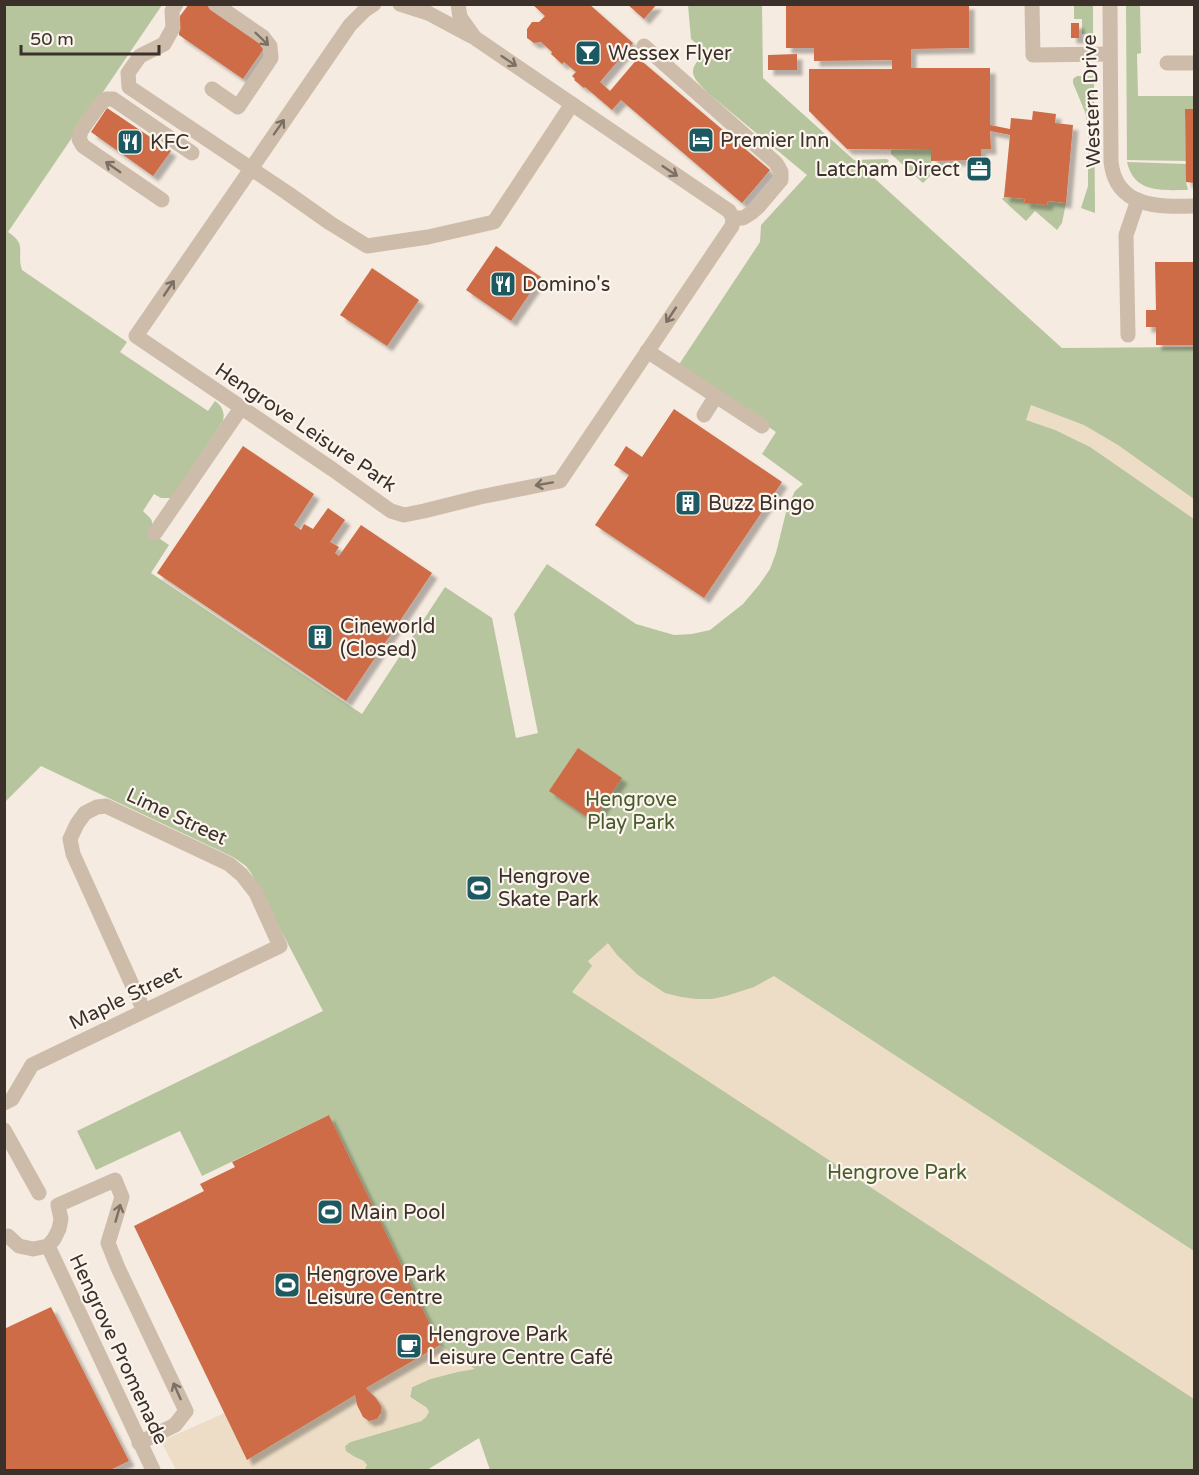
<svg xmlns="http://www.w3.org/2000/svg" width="1199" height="1475" font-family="'Varela Round',sans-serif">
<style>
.green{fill:#b6c59e}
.plaza{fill:#edddc6}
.building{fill:#cd6c46;filter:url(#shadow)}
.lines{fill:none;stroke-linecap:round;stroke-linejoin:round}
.minor{stroke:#cebcaa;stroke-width:15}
.oneway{stroke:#7d6f64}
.labels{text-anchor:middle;stroke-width:4.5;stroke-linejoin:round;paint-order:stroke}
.poi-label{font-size:20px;fill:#3b302a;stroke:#fbf5ed;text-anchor:start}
.street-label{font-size:20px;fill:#3b302a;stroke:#fbf5ed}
.park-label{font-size:20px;fill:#485b2c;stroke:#fbf5ed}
</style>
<defs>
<filter id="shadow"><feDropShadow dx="5.5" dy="5.5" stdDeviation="1.5" flood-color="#0004"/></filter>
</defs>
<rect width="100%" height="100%" fill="#f5ebe0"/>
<g class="green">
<path d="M4,5h158l-154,227c20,13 8,19 14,38l105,72 -7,10 88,59 7,-10c7,5 10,11 8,20l-52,77h-10l-7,-4 -11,17c8,8 12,9 7,21l19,13 -18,28 211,141 83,-127 47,31 24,120 22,-5 -24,-119 33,-50 89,60 38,11 18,-1 18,-4 33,-26 16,-19 11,-16 6,-16 11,-45 8,-17 8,-7 -41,-30 14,-22 -98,-66 82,-124 1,-17 46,-50 -99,-82c-19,-19 -20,-21 -3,-42l-14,-12 -3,-34h74l1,73 91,82 33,-1 2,2 -15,17 188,170 132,-1v1123h-704l-11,-32 -52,32h-63l3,-5 -22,-14v-5l5,-4 71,-21 5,-4 1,-9 -17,-11 2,-10 18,-8 27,-7 -17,-27 -111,-230 -127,61 -22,-45 -84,39 -19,-39 246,-120 -72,-138 -5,-7 -13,-9 -192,-91 -36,36z"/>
<path d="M1074,5h19v29h-11v-15h-8z"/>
<path d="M1126,5h14l1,48 -4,1 1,42h56v13h-9l1,52 -59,-1z"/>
<path d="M1077,76h17l1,137 -14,-5 7,-22v-60l-3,-14 -12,-29v-4z"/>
<path d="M891,150h40l1,24 -9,9 -32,-29z"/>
<path d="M1127,162l59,2v18l2,8c-25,0 -54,4 -61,-28z"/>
<path d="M1004,197l21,2 -1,3 23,3 1,-4 18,2 -4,20 -5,7 -22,-19 -9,10 -24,-22z"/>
</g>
<g class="plaza">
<path d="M1031,405l53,20 34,20 76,54v20l-104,-72 -35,-17 -29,-10z"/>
<path d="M608,943l9,12 21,20 27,18 16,4 15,2h16l14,-3 28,-9 20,-11 420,275v148l-622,-407 20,-26 -4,-5z"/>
<path d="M440,1345l35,24 -23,4 -22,6 -18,8 -2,10 17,11 2,4 -3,5 -5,4 -71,21 -5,4 1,5 7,5 11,5 3,4 -3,5h-188l-15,-29 64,-28 130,-18 2,10 4,9 5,5 8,1 6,-4 1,-10 -5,-8 -10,-10z"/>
</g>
<g class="building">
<path d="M189,4h19l59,40 -24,35 -64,-44 1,-19z"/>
<path d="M532,4h57l44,39 -33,39 10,9 28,-33 132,112 -28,33 -121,-103 -9,10 -27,-23 -1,1 -10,-8 1,-1 -3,-3 4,-4 -12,-10 -2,2 -11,-10 1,-2 -11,-10 -7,1 -7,-5v-9l5,-7h7l6,-6z"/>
<path d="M627,4h30l-13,15z"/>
<path d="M786,4h183v44l-58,1v19h79v57l20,4 1,-11 21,2 1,-9 23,3 -1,9 18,2 -7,78 -18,-2 -1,4 -23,-2 1,-4 -21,-2 6,-62 -20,-4 1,18h-10v11l-50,1v-11l-84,-1 -38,-38v-42h83v-9l-78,1v-13h-28z"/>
<rect x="1071" y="23" width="8" height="15"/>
<path d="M797,54v16h-29v-15z"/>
<path d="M107,108l64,43 -18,25 -62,-44z"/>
<path d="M1185,109h9v74l-8,-1z"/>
<path d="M496,246l45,31 -30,44 -45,-31z"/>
<path d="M1155,262h39v83h-38v-18h-10v-17h10z"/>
<path d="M372,268l47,32 -32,46 -47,-31z"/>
<path d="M674,409l108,73 -78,116 -109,-73 34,-50 -15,-10 12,-19 16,11z"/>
<path d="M243,446l71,48 -20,31 7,5 3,-6 9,5 15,-21 17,12 -15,22 9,5 -4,6 4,3 22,-31 71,48 -86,128 -189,-128z"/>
<path d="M578,748l44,30 -29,43 -44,-30z"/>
<path d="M329,1115l111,230 -74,43 10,10 5,8v7l-4,6 -8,2 -6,-4 -6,-12 -2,-10 -108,65 -113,-234 70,-35 -4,-7 35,-17 -3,-5z"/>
<path d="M51,1307l78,154 -19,9h-106v-141z"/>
</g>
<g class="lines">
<g class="minor">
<path d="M176,4l-4,7 1,17 -9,16 -24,12 -12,17 1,14 157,105 44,31 37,23 61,-9 66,-15 78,-118"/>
<path d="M374,4l-9,6 -15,15 -214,311 196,133 59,42 13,4 20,-4 56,-14 80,-16 172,-255 1,-8 -4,-7 -254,-173 -15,-21 -2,-13"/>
<path d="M400,4l28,9 43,23"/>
<path d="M1032,4l1,51 77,-1"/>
<path d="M1110,4l1,158c5,46 48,45 83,44"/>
<path d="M644,46l132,117 5,9v8l-22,26 -8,7 -8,5h-10"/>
<path d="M1167,63h27"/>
<path d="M212,89l26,18 33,-49 -1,-12 -7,-9 -48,-33"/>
<path d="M162,200l-79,-54 -4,-7 2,-8 19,-27 6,-5h7l79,54"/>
<path d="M1128,335l-2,-100 12,-35"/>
<path d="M647,351l115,75"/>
<path d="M704,415l12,-19"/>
<path d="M155,533l86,-125"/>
<path d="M4,1103l8,-4 20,-34 248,-119 -24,-53 -14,-18 -13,-11 -123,-58 -9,1 -12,6 -8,11 -7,15 3,15 71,157"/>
<path d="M4,1130l35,63"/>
<path d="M4,1237l4,-1 11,10 14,3 15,-3 6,-7 5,-10 2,-10 -3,-14 57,-25 7,17 -14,46 10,25 68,143 -11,14 -36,18"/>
<path d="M48,1246l105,224"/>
</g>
</g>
<defs><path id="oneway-shaft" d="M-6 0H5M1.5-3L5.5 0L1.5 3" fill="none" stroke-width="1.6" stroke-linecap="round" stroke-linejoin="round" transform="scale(1.5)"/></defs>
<g class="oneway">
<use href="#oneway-shaft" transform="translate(262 39) rotate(44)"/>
<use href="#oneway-shaft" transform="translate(509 61) rotate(34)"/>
<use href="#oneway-shaft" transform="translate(279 127) rotate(-55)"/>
<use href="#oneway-shaft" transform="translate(113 167) rotate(-145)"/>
<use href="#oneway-shaft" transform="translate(670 171) rotate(34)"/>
<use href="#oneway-shaft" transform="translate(169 288) rotate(-56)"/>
<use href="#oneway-shaft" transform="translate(671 315) rotate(124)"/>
<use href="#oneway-shaft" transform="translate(544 484) rotate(170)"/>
<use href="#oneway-shaft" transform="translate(118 1213) rotate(-74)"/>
<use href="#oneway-shaft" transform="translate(177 1391) rotate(-114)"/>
</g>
<defs>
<g id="bar-square" transform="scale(1.35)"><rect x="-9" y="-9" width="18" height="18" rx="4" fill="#1c5960" stroke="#fbf5ed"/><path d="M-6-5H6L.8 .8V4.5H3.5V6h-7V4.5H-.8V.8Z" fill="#fff"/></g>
<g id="hotel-square" transform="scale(1.35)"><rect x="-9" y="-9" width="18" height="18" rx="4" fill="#1c5960" stroke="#fbf5ed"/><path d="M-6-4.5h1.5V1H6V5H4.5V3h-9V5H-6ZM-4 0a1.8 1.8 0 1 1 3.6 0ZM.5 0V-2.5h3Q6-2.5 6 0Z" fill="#fff"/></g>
<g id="restaurant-square" transform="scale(1.35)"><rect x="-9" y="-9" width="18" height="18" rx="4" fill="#1c5960" stroke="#fbf5ed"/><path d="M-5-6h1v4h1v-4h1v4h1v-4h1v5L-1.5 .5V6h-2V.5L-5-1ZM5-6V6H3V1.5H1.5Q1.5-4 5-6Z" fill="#fff"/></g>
<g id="office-square" transform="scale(1.35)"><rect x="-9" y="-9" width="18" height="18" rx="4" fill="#1c5960" stroke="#fbf5ed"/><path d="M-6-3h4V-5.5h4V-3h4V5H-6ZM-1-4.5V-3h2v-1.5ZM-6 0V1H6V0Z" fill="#fff"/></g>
<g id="building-square" transform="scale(1.35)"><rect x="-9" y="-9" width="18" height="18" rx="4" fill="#1c5960" stroke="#fbf5ed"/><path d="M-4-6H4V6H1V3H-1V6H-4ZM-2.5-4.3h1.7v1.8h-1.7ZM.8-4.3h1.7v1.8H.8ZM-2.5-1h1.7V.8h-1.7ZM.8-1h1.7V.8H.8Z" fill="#fff"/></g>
<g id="stadium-square" transform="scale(1.35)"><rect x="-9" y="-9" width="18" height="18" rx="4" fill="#1c5960" stroke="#fbf5ed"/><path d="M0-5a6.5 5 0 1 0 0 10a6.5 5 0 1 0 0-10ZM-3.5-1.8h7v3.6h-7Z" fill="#fff"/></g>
<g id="cafe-square" transform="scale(1.35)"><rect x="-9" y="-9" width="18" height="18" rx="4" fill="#1c5960" stroke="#fbf5ed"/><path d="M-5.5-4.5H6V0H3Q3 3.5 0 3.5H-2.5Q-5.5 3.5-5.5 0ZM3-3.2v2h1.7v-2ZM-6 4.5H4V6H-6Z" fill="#fff"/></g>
</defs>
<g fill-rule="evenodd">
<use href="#bar-square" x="588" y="53"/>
<use href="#hotel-square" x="701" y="140"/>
<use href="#restaurant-square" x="130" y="142"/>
<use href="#office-square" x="979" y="169"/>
<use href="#restaurant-square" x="503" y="284"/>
<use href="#building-square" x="688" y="503"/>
<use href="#building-square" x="320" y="637"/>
<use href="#stadium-square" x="479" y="888"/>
<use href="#stadium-square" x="330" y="1212"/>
<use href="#stadium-square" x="287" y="1285"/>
<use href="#cafe-square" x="409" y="1346"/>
</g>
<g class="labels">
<g class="poi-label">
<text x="608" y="60">Wessex Flyer</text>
<text x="720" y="147">Premier Inn</text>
<text x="150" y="149">KFC</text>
<text x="960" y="176" text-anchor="end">Latcham Direct</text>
<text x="522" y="291">Domino's</text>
<text x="708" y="510">Buzz Bingo</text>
<text x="340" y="633">Cineworld<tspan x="340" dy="23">(Closed)</tspan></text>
<text x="498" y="883">Hengrove<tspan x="498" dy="23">Skate Park</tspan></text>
<text x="350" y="1219">Main Pool</text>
<text x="306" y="1281">Hengrove Park<tspan x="306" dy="23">Leisure Centre</tspan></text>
<text x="428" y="1341">Hengrove Park<tspan x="428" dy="23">Leisure Centre Café</tspan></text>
</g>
<g class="street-label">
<text transform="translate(1091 101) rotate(-92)" y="7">Western Drive</text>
<text transform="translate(306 427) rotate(34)" y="7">Hengrove Leisure Park</text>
<text transform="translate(177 816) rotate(25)" y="7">Lime Street</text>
<text transform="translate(125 997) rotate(-26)" y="7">Maple Street</text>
<text transform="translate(119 1349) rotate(65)" y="7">Hengrove Promenade</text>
</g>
<g class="park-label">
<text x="631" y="806">Hengrove<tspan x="631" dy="23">Play Park</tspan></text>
<text x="897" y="1179">Hengrove Park</text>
</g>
</g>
<rect width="1199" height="1475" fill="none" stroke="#3b302a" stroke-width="12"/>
<path d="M21 45v9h138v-9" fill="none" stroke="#3b302a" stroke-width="3"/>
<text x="30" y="45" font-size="18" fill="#3b302a" stroke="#fbf5ed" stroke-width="4.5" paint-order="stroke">50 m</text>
</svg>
